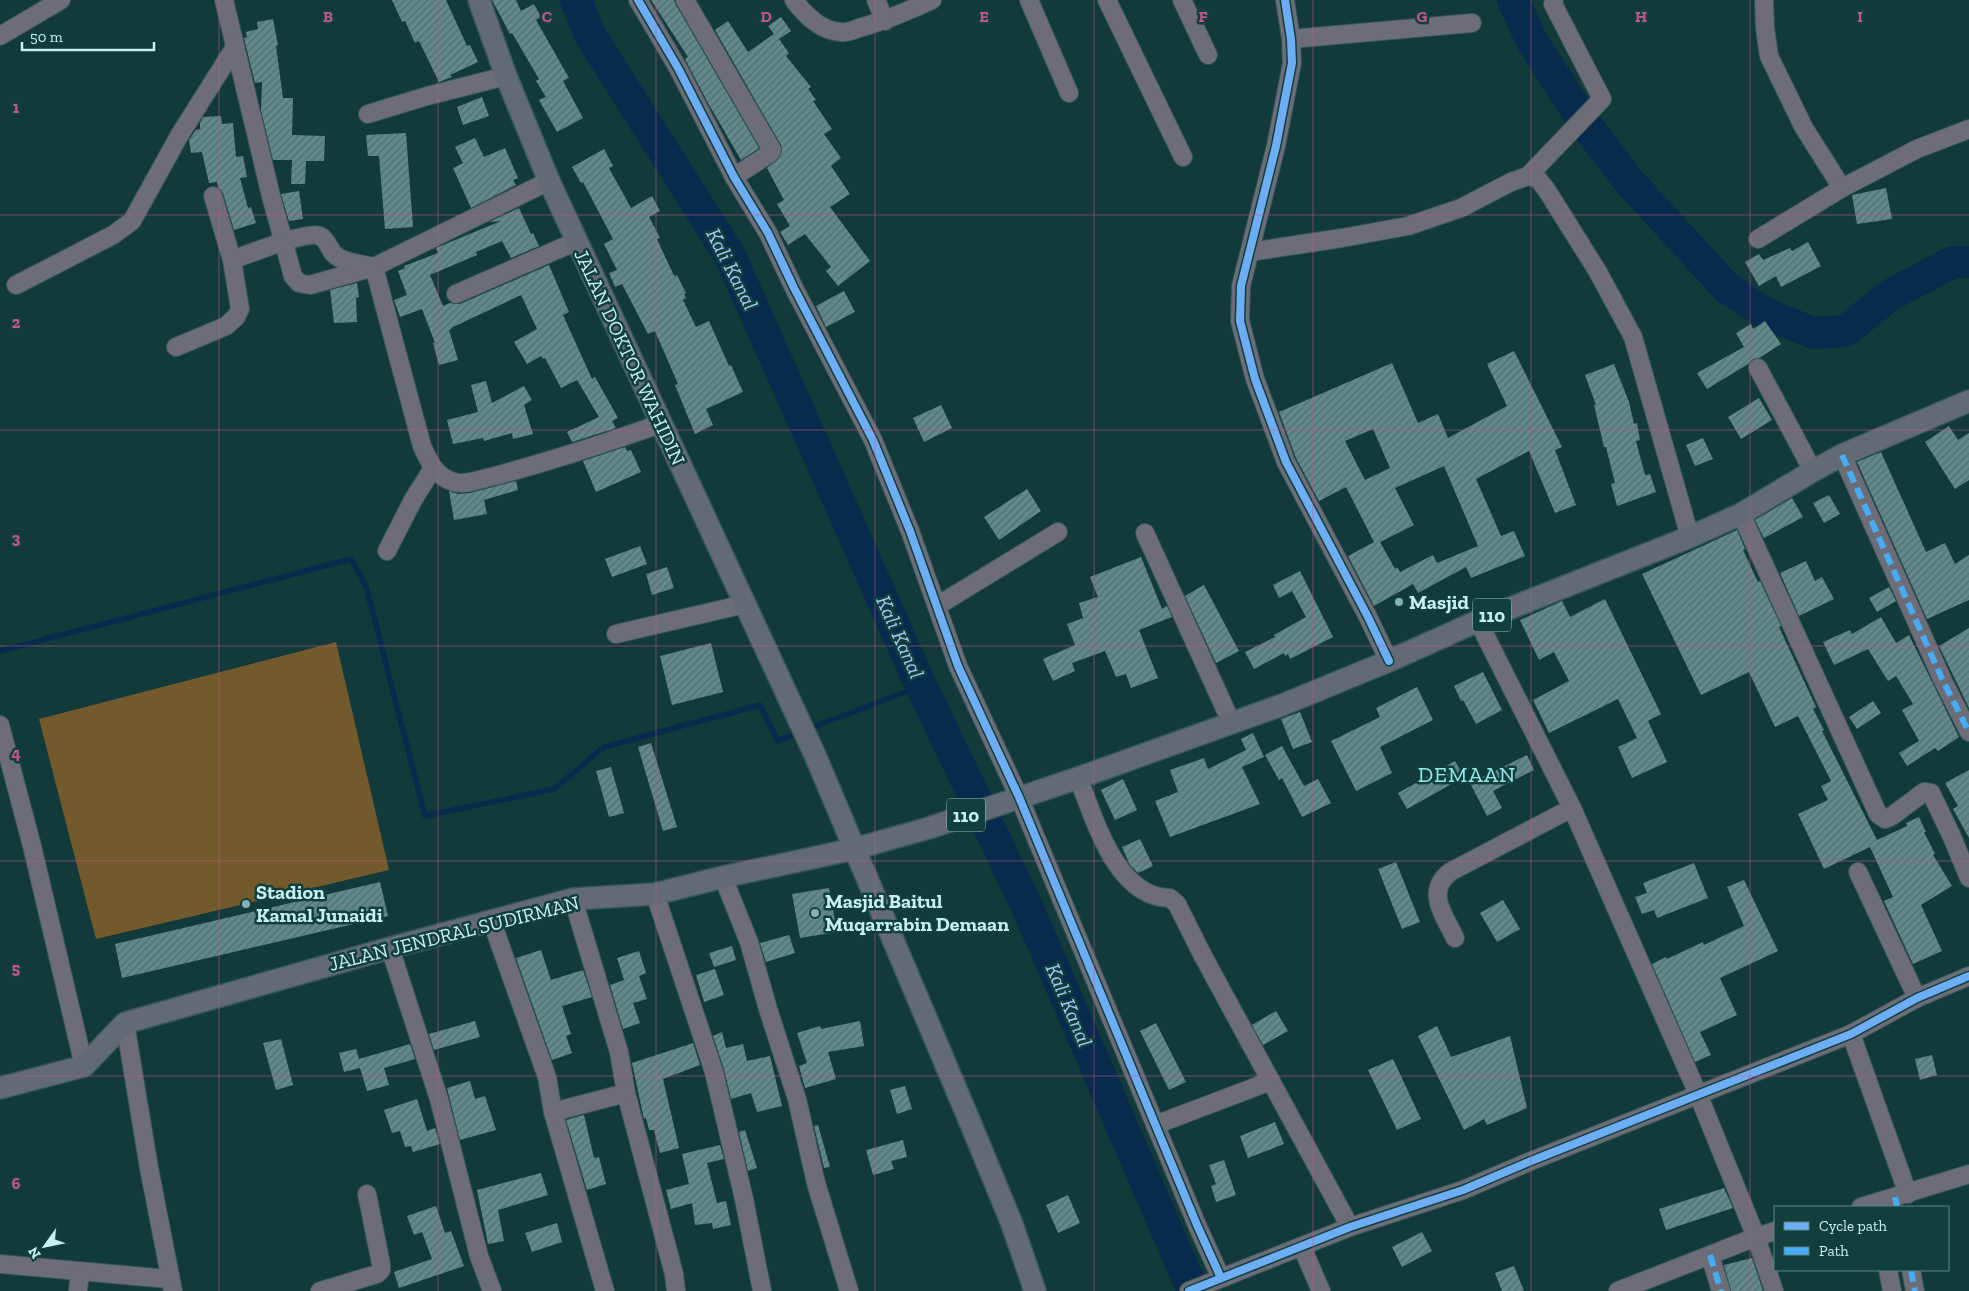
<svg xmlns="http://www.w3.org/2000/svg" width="1969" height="1291" font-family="'Zilla Slab',serif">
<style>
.pitch{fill:#735a2c}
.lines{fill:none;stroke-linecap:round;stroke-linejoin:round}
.stream{stroke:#072a4d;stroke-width:5.5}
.river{stroke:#072a4d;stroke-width:32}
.building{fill:url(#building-hatch);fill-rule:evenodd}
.minor-casing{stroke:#365757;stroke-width:20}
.major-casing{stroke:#365757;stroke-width:24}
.minor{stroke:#6c6d76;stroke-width:18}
.major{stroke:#626b74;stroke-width:21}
.quiet{stroke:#46acf6;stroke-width:6;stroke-dasharray:12 6;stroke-linecap:butt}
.cycleway-casing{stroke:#103f3e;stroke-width:11}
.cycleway{stroke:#6dadf4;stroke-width:8}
.grid{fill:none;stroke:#c45988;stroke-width:1;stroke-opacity:0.55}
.poi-dot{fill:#89b0b0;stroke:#103f3e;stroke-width:2}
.labels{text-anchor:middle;stroke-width:5;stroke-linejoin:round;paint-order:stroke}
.shield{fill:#103f3e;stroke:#92bbbb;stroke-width:1}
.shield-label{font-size:19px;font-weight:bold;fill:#c9f0f0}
.street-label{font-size:20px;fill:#c9f0f0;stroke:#103f3e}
.poi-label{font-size:20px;font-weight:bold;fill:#c9f0f0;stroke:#103f3e;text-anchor:start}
.water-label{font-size:21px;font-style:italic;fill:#a3c9f8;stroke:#103f3e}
.quarter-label{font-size:22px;letter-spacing:1px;fill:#95e9e8;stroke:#103f3e}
.grid-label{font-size:16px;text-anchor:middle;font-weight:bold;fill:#c45988;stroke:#103f3e;stroke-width:5;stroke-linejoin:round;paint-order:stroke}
</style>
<defs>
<pattern id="building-hatch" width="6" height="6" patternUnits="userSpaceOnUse" patternTransform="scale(1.25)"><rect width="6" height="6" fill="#62888c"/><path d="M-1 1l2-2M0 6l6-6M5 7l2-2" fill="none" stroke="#536e71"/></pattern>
</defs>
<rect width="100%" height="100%" fill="#123a3a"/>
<path class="pitch" d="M336,642l53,228 -293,69 -57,-220z"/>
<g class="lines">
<g class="stream">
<path d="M0,651l351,-92 15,27 59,230 129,-27 50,-42 156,-42 18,36 22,-9"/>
<path d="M808,729l113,-43"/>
</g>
<g class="river">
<path d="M576,0l14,35 140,221 191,430 104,216 168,389"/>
<path d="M1513,0l19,41 51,80 44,58 99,108 40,27 47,19 32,-2 47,-37 61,-32h16"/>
</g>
</g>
<g class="building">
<path d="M392,0h54l21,46 3,-1 8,17 -28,13 2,2 -13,5 -20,-41 -4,2 -10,-22 -3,1z"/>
<path d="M492,0h24l5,11 13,-7 7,13 -5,3 33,58 -6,3 20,37 -26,14 -18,-32 7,-3 -10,-16 3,-2 -27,-46 -2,1z"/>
<path d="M651,0h23l2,5 83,143 -18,12 -33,-57 -23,-44 3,-2z"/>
<path d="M781,17l10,14 -12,8 10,14 -3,3 25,31 -3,2 8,11 -3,1 19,28 -8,5 17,24 -10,8 19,28 -20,13 40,54 -32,25 -12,-15 5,-4 -26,-33 -17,11 -8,-13 10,-6 -13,-22 7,-4 -17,-32 13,-12 2,-5 -1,-6 -66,-115 13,-9 20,31 26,-18 -6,-8z"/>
<path d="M273,19l5,26 -2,1 7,52h10l-1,37 33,1 -1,25h-18l-1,23h-14l1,-24h-19l-12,-50 1,-28 -7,1 -11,-45 3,-1 -1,-5 12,-3 -1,-7z"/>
<path d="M482,97l7,19 -26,9 -6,-18z"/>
<path d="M221,116l1,8 11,-1 3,34 7,-1 4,21 -7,1 8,30 3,-1 5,16 -22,7 -11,-37 -5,-6 -1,-5 -8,1 -7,-31 -11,1 -2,-13 7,-10 4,-1v-6l3,-6z"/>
<path d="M406,133l7,94 -28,2 -6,-73h-11l-2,-21z"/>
<path d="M475,138l9,19 21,-9 13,30 -5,2 3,5 -45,23 -18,-40 10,-5 -8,-16z"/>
<path d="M604,149l9,17 -4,2 22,40 21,-12 8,15 -11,6 11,21 -3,1 17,37 3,-1 9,18 -2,1 2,4 -3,2 13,27 13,-6 20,45 2,-1 12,27 -37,17 7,16 -18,9 -20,-49 3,-1 -23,-53 -7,3 -26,-50 -7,3 -6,-14 8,-3 -13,-26 9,-5 -30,-57 -2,1 -9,-16z"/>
<path d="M1886,188l6,31 -35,5 -5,-29z"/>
<path d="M299,191l4,28 -14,2 -8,-27z"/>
<path d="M519,208l12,26 2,-1 6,13 -28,12 -9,-17 -26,11 1,3 -47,20 13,31 7,-3 10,1 89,-39 20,47 -6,3 29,64 3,-2 23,41 -6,3 4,7 -44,14 -5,-10 32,-15 -22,-37 -16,8 -16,-30 -2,1 -2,-3 -14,8 -13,-22 23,-13 -16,-34 -70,33 1,1 -3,1 9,30 -19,5 -6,-22h2l-13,-34 -22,8 -6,-17 13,-5 -9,-24 7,-3 -1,-2 34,-13 -2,-5 7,-3 58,-24 -12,1z"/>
<path d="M1808,242l13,24 -40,21 -5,-11 -17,10 -14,-24 14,-8 4,6 27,-12 2,3z"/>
<path d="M357,283l2,14 -3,1 1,24 -23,1 -4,-33z"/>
<path d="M844,291l11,21 -29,15 -10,-21z"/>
<path d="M1765,321l16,23 -22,14 -6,1 -5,5 -41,25 -10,-16 47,-26 -8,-14 15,-9 2,5z"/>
<path d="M1514,351l48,96 -7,3 21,55 -21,8 -26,-62 -53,28 25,57 13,-5 11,25 -54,22 -5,-11 -48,26 -5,-9 -39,22 -26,-50 26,-14 -28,-55 -27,14 -23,-43 -17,-46 113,-49 26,60 20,-9 10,24 59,-32 -20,-42zM1373,429l17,39 -25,12 -20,-39zM1444,466l34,80 -41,17 -4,-8 -33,17 -3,-5 -2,2 -15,-27 34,-17 -19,-37z"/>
<path d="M1614,364l15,38 5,22 3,-1 3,17 -4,1 9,34 5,-1 6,18 -39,14 -6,-22 4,-1 -9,-36h-2l-10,-42h2l-11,-30z"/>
<path d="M486,381l6,22 32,-17 8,14 -8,5 9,29 -20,5 -1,-6 -28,8 -1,-3 -30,6 -6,-24 31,-8 -7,-27z"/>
<path d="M1759,398l13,22 -31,19 -13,-22z"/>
<path d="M941,405l11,23 -28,14 -11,-24z"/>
<path d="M1949,426l9,14 11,-7v47l-14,9 -30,-47z"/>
<path d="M1703,438l10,21 -18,7 -9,-21z"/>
<path d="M625,447l2,4 4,-1 10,22 -45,20 -13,-31z"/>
<path d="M1881,452l45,100 19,-9 10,21 14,-9v45l-42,19 -70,-157z"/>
<path d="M516,481l2,9 -34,10 3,14 -33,6 -5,-29 9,3 12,-1z"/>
<path d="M1027,489l14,22 -42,29 -15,-23z"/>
<path d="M1829,495l11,19 -16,9 -11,-20z"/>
<path d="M1792,498l11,19 -39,21 -9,-18z"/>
<path d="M1737,530l8,19 -2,1 15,32 2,-1 21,45 -2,1 37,80 -3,2 11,21 -2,1 55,109 30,-14 -1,-3 13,-6 7,15h-2l11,22 -2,1 19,31 -31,19 21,46 -29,13 -29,-63 9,-4 -23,-50 -46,22 -26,-55 30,-14 -7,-14 10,-5 -33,-65 -23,11 -26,-55 -48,23 -59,-121z"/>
<path d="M640,546l7,18 -35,13 -7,-18z"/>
<path d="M1141,557l21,52 5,-3 5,11 -33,13 19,48 -27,10 -5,-14 -10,3 -11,-26 -33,12 3,8 -22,10 -10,-22 32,-14 -8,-21 16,-6 -4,-15 19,-6 -8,-20z"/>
<path d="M1806,561l9,20 7,-4 12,22 -35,17 -19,-43z"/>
<path d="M667,567l7,21 -22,7 -6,-21z"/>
<path d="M1300,571l33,66 -43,22 -2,-5 -3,2 -1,-3 -30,16 -9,-17 30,-15 -1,-2 32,-18 -14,-26 -13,7 -6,-13z"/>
<path d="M1204,585l35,66 -23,12 -31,-67z"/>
<path d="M1889,587l7,14 -19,11 -8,-14z"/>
<path d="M1605,599l56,115 -13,7 19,41 -35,16 -14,-31 19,-9 -19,-39 -69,34 -16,-33 36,-19 -15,-29 -15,8 -19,-40 42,-19 8,16z"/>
<path d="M1881,617l15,26 13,-8 50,102 -21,14 -3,-3 -28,18 -8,-13 20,-12 -17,-31 11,-6 -17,-28 -8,5 -20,-32 -34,16 -11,-23 27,-12 2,4z"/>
<path d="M1969,628v80l-30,-62z"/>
<path d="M711,643l12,49 -51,13 -12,-49z"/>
<path d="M1483,672l19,38 -26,14 -13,-24 -2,1 -7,-15z"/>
<path d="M1417,687l16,33 -53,27 12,26 -36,18 -25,-50 49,-24 -4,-9z"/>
<path d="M1873,701l8,12 -24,16 -8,-12z"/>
<path d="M1300,712l12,30 -19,7 -12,-30z"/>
<path d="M1253,733l11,24 -22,10 18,37 -90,33 -15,-36 23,-9 -8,-22 34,-12 4,11 38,-19 -5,-11z"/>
<path d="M651,743l26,84 -14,4 -25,-84z"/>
<path d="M1282,746l22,40 14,-7 13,24 -29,14 -20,-39 -3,2 -14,-25z"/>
<path d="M1527,755l7,15 -41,21 9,17 -15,8 -17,-33z"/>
<path d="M1455,761l9,16 -57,32 -9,-16z"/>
<path d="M611,767l13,46 -15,4 -13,-46z"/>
<path d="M1969,770v68l-16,-29 5,-3 -13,-23z"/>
<path d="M1123,779l14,31 -22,10 -14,-30z"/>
<path d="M1140,839l13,27 -15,7 -8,-8 -8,-18z"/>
<path d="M1396,862l24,60 -18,7 -24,-60z"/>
<path d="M1694,863l14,35 -51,20 -3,-8 -12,4 -7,-17 12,-4 -4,-10z"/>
<path d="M1744,880l34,71 -58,27 17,37 -37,17 11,23 -16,7 -43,-98 14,-7 1,2 36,-17 1,3 40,-19 -17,-39z"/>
<path d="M380,882l8,34 -266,62 -7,-34z"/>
<path d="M829,888l8,44 -37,6 -8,-44z"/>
<path d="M1503,900l17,29 -23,13 -17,-29z"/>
<path d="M789,935l6,18 -29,9 -6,-19z"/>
<path d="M732,946l4,14 -22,7 -5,-14z"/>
<path d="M541,950l10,30 32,-10 9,27 -30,9 9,28 -5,2 6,17 -20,7 -36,-102z"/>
<path d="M639,951l7,22 -7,3 8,23 -14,4 7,20 -17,6 -13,-44 14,-5 -7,-22z"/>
<path d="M715,969l9,26 -20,7 -8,-27z"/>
<path d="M1276,1011l12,20 -25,14 -11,-20z"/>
<path d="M475,1021l5,16 -46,13 -5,-16z"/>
<path d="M860,1021l4,25 -36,6 8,27 -31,9 -6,-22 8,-3 -10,-30 23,-7 1,3z"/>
<path d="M1156,1023l30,59 -17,8 -29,-59z"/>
<path d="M1437,1026l14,31 59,-21 17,72 -40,17 -3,-6 -20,11 -46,-94z"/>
<path d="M722,1032l4,16 17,-4 4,17 23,-5 12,50 -25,6 -6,-19 -20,6 -7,-30 -11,-33z"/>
<path d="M281,1039l12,46 -17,5 -13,-47z"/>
<path d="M693,1043l7,22 -37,14 16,69 -19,5 -6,-23h-5l-3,-12 -2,1 -12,-56z"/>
<path d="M410,1044l5,15 -31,9 5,17 -22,6 -7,-23 -16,4 -5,-19 17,-4 3,10z"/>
<path d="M1932,1055l5,20 -17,5 -5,-21z"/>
<path d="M1393,1059l28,60 -24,11 -29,-60z"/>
<path d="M470,1081l5,18 10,-3 11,34 -36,10 -13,-52z"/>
<path d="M905,1086l7,23 -15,5 -7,-24z"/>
<path d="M417,1099l10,32 8,-3 5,16 -27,8 -2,-6 -6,1 -5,-16 -8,2 -8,-23z"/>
<path d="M584,1115l10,43 5,-1 7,27 -19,6 -21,-70z"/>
<path d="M1275,1122l9,22 -36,14 -8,-22z"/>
<path d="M818,1125l12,42 -6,1 -10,-42z"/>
<path d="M745,1130l12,38 -9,3 -9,-39z"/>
<path d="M903,1140l4,17 -16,4 3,8 -21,6 -7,-25z"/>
<path d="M720,1145l4,14 -17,4 10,40 9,-2 5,24 -18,4 -1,-6 -17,2 -3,-22 -21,6 -5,-19 23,-6 -7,-30z"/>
<path d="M1224,1160l12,35 -20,7 -5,-16 5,-2 -7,-19z"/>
<path d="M541,1173l7,22 -50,15 6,31 -16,3 -11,-54z"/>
<path d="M1724,1188l9,20 -67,22 -7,-21z"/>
<path d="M1068,1195l12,28 -22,10 -12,-28z"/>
<path d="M436,1206l9,27 6,-2 13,35 -65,22 -5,-16 38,-13 -10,-27 -8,3 -7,-19z"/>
<path d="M557,1223l5,19 -30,10 -7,-19z"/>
<path d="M1422,1232l10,19 -30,16 -10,-20z"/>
<path d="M1752,1258l11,33h-32l-7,-26z"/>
<path d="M1514,1266l10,25h-22l-7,-18z"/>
</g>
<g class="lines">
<g class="minor-casing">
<g id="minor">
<path d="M224,0l47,196 22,80 6,7 11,2 64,-18 175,-86"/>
<path d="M638,0l40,68 56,109 34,56 26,55 79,152 37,91 48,135 61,131 178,428 24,53"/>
<path d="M685,0l87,150 -3,4 -35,23"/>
<path d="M794,0c11,15 27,31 47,32 6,1 13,-2 18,-4 26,-7 49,-17 73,-28"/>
<path d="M876,0l9,21"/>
<path d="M1029,0l40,93"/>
<path d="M1107,0l76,157"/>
<path d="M1182,0l26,55"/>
<path d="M1285,0l6,39 1,24 -16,83 -35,140 -1,35 15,58 31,83 82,155 21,44"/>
<path d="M1764,0l1,28 4,28 35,72 38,60"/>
<path d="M0,36l61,-36"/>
<path d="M1291,39l181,-16"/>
<path d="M368,114l59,-18 79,-20"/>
<path d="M1528,176l74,-77 -49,-95 1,-4"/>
<path d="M1758,239l84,-51 75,-39 52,-20"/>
<path d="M1250,252l92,-14 66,-12 53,-18 50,-26 17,-6 9,2 9,11 52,83 35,65 57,200"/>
<path d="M232,260c14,-5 77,-30 88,-24 7,3 9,13 14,18 9,9 28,10 40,13l48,179c7,16 14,31 32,36 11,4 30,-4 41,-6 56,-15 111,-33 165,-52"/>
<path d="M16,285l97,-50 19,-14 47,-85 56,-89"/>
<path d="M456,294l121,-53"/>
<path d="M176,347l50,-21 10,-9 4,-8 -8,-49 -19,-64"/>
<path d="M1758,368l55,103"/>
<path d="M1842,455l101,226 26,51"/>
<path d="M1741,514l137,300 7,5 7,-3 32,-24 7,1 21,44 17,41"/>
<path d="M1145,533l87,191"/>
<path d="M387,551l26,-51 20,-32"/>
<path d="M937,606l121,-74"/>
<path d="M1478,621l94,187 126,286 58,143 18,54"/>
<path d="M616,634l129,-30"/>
<path d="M0,725l32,121 52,220"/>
<path d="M1078,778c17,41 38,120 92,120l7,6 26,52 147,271"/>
<path d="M1858,872l59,126"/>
<path d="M723,877l26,65 19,67 29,90 19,84 33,108"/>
<path d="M655,894l59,178 30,127 18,92"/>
<path d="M573,899l46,153 7,41 48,181 2,17"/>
<path d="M492,922l55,155 6,35 52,179"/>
<path d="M1455,938c-11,-23 -30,-46 -5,-66l122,-64"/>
<path d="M390,948l49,151 40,157 13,35"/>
<path d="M125,1023l24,145 24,123"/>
<path d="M1851,1034l57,160"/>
<path d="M553,1112l73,-19"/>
<path d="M1155,1125l116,-44"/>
<path d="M1861,1207l108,-33"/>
<path d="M1302,1247l19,44"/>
<path d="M1710,1255l11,36"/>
<path d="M0,1264l169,15"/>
<path d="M1888,1270l4,21"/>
<path d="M1911,1270l4,21"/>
<path d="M78,1291l2,-20"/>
<path d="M320,1291l57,-17 4,-4v-6l-14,-70"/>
<path d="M1189,1291l161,-64 113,-37 68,-29 320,-127 66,-36 52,-22"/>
<path d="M1618,1291l138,-54 19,-6"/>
</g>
</g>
<g class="major-casing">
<g id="major">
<path d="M479,0l27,76 43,105 266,574 155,367 42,102 23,67"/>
<path d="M0,1088l84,-22 41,-43 265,-75 183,-49 82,-5 68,-17 131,-28 75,-21 149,-50 204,-73 107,-44 89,-40 212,-84 51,-23 72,-43 29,-16 127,-54"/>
</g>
</g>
<use href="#minor" class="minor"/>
<use href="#major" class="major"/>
<g class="quiet">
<path d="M1842,455l101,226 26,51"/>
<path d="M1895,1197l2,10"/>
<path d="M1710,1255l11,36"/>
<path d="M1911,1270l4,21"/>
</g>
<g class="cycleway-casing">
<g id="cycleway">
<path d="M638,0l40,68 56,109 34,56 26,55 79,152 37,91 48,135 61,131 178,428 24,53"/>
<path d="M1285,0l6,39 1,24 -16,83 -35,140 -1,35 15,58 31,83 82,155 21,44"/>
<path d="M1189,1291l161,-64 113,-37 68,-29 320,-127 66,-36 52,-22"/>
</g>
</g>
<use href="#cycleway" class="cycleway"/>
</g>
<path class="grid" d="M219,0v1291M438,0v1291M656,0v1291M875,0v1291M1094,0v1291M1313,0v1291M1531,0v1291M1750,0v1291M0,215h1969M0,430h1969M0,646h1969M0,861h1969M0,1076h1969"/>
<g class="poi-dot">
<circle cx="1399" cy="602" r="5"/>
<circle cx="246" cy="904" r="5"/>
<circle cx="815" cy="913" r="5"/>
</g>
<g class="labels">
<g class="shield">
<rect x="1473" y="598.5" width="38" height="33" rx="4"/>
<rect x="947" y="798.5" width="38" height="33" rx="4"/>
</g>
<g class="shield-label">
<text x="1492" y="622">110</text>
<text x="966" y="822">110</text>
</g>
<g class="street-label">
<text transform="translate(630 357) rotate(65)" y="7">JALAN DOKTOR WAHIDIN</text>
<text transform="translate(454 933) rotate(-14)" y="7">JALAN JENDRAL SUDIRMAN</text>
</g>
<g class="poi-label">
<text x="1409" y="609">Masjid</text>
<text x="256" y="899">Stadion<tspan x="256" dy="23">Kamal Junaidi</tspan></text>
<text x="825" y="908">Masjid Baitul<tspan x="825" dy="23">Muqarrabin Demaan</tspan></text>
</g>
<g class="water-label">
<text transform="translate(732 269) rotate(63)" y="7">Kali Kanal</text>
<text transform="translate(900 637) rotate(66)" y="7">Kali Kanal</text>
<text transform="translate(1069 1005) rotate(67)" y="7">Kali Kanal</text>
</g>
<g class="quarter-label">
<text x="1467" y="782">DEMAAN</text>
</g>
</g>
<g class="grid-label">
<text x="328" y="22">B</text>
<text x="547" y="22">C</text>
<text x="766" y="22">D</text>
<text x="984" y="22">E</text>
<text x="1203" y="22">F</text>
<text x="1422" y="22">G</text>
<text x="1641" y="22">H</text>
<text x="1860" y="22">I</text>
<text x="16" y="113">1</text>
<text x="16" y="328">2</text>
<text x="16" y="544">3</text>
<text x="16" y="759">4</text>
<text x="16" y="974">5</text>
<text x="16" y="1189">6</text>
</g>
<rect x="1774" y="1206" width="175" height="65" fill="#103f3e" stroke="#5a8685"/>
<rect x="1784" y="1222" width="25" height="8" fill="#6dadf4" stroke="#5a8685"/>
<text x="1819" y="1231" font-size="15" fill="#c9f0f0">Cycle path</text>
<rect x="1784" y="1247" width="25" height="8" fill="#46acf6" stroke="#5a8685"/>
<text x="1819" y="1256" font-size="15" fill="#c9f0f0">Path</text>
<g transform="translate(45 1246) rotate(237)" stroke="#103f3e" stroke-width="4" paint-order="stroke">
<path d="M0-4L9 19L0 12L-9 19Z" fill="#c9f0f0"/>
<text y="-8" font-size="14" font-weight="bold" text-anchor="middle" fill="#c9f0f0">N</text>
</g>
<path d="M22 42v8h132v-8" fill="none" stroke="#c9f0f0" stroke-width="2.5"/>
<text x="30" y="42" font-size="15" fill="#c9f0f0" stroke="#103f3e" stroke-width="4" paint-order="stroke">50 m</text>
</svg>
